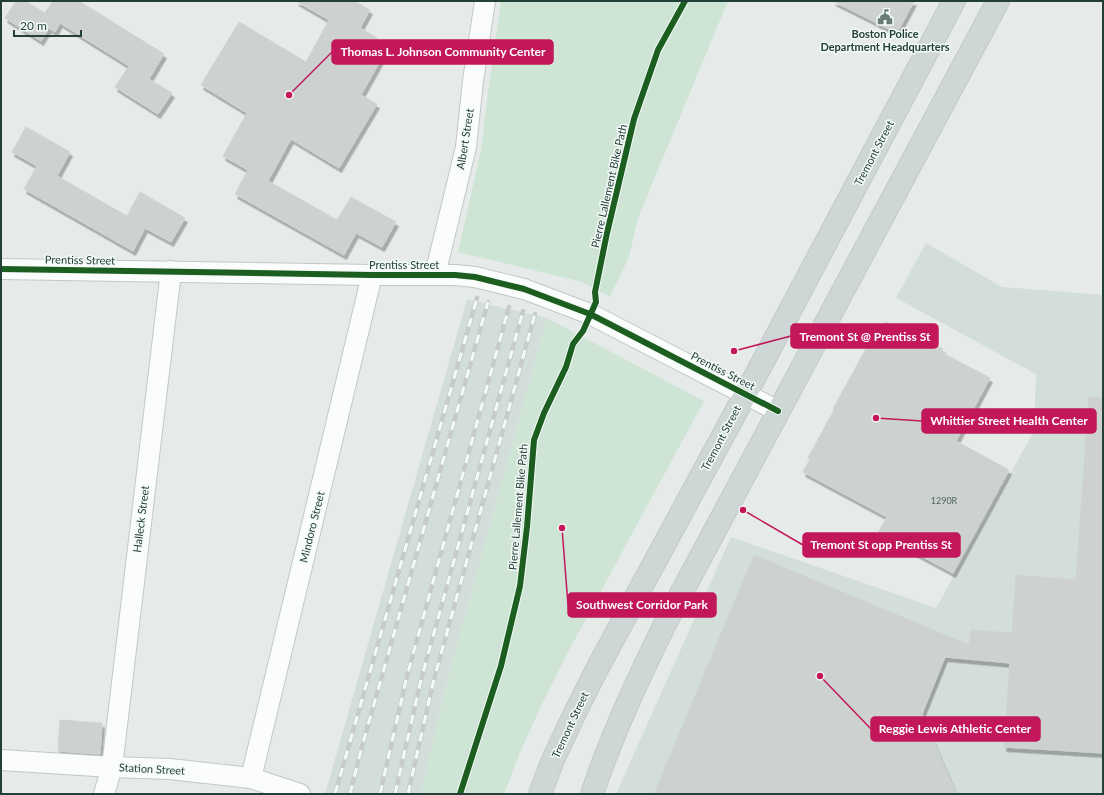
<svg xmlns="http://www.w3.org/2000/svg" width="1104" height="795" font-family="Lato,sans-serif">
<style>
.built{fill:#d3ddd9}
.green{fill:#cee5d5}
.building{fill:#cdd2d0;stroke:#ced4d2;filter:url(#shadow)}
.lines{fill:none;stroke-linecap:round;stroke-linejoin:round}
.minor-casing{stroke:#c3c8c6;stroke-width:22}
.primary-casing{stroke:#c2cac8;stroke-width:24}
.minor{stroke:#fbfcfc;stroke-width:20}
.primary{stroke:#ced7d5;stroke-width:22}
.rail-casing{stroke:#c7ccca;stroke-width:4.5}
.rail{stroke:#f4faf7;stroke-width:3;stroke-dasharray:9;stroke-linecap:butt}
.cycleway-casing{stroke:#f4faf7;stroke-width:8}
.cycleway{stroke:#1b5e20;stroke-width:6}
.labels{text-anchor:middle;stroke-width:3;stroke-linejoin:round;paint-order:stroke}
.number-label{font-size:9px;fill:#4e655f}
.poi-label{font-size:11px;font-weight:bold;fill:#224038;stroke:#f4faf7}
.street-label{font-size:11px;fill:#224038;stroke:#f4faf7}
.leader{fill:none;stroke:#c2185b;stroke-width:1.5}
.callout-dot{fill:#c2185b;stroke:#f4faf7;stroke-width:1.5}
.callout{fill:#c2185b;stroke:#c2185b;stroke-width:1.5}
.callout-label{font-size:12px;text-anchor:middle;font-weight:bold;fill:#fff}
</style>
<defs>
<filter id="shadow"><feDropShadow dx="2.5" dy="4.5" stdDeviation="0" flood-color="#0004"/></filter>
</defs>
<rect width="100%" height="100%" fill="#e6ebe9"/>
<g class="built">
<path d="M926,243l76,44 101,8v499h-487l115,-257 205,71 98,-177 2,-57 -140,-76z"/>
<path d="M467,299l80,19 -101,368 -25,108h-96z"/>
</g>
<g class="green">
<path d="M501,1h227l-90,217 -9,39 -19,40 -28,-15 -124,-30 23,-102 8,-66z"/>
<path d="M547,318l157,83 -137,253 -24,48 -22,48 -17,44h-83l25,-108z"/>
</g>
<g class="building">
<path d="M16,1h9l20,12 8,-12h26l85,53 -15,25 23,14 -14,21 -43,-27 14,-21 -69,-43 -5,9 -6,-4 -8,13 -36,-23z"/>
<path d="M296,1h58l16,9 -10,18 29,17 -28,50 16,9 -38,64 -48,-29 -23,42 69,39 14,-23 45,25 -14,25 -26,-14 -12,22 -109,-61 13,-24 -25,-14 24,-43 -46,-28 38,-63 67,40 23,-42z"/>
<path d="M833,1h81l-17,32z"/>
<path d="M26,127l44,25 -13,24 70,40 13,-24 45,26 -14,24 -26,-14 -12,23 -109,-62 13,-23 -25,-14z"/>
<path d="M885,322l38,20 2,-3 18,10 -2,3 49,26 -34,63 53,29 -56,103 -75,-40 9,-16 -84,-45 7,-13 -2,-1 26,-48 -1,-1 41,-75 3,2z"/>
<path d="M1089,397l14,1v355l-99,-6 6,-84 -65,-6 -23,57 34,80h-302l100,-239 215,90 2,-15 41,3 4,-58 60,5z"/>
<path d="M60,720l42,3 -2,31 -42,-3z"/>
</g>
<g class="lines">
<g class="minor-casing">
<g id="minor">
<path d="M1,269l371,6h83l20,2 49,12 66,25 188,97"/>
<path d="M435,275l31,-128 7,-66 12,-80"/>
<path d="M1,760l111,7 58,2 81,9 49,16"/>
<path d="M251,778l121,-503"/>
<path d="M104,794l8,-27 59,-496"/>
</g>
</g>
<g class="primary-casing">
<g id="primary">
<path d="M540,794l12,-32 21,-45 24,-48 161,-298 196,-370"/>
<path d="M592,794c20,-60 47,-117 75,-174l331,-619"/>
</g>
</g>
<use href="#minor" class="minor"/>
<use href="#primary" class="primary"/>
<g class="rail-casing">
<g id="rail">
<path d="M335,794l142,-496"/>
<path d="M350,794l11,-44 127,-448"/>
<path d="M380,794l27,-118 102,-369"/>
<path d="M395,794l26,-114 102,-369"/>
<path d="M408,794l25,-111 102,-369"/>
</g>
</g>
<use href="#rail" class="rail"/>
<g class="cycleway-casing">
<g id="cycleway">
<path d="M1,269l371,6h83l20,2 49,12 66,25 188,97"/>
<path d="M460,794l41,-128 19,-80 7,-59 7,-87 10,-27 22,-46 7,-23 10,-13 13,-29 -1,-10 12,-59 27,-114 24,-69 27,-49"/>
</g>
</g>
<use href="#cycleway" class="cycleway"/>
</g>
<defs>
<g id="civic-bare" transform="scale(1.2)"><path d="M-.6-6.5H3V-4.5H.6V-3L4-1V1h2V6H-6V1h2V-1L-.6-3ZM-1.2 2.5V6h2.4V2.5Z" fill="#677c76" stroke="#f4faf7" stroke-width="2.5" paint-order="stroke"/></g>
</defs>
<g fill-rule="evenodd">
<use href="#civic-bare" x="885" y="17"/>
</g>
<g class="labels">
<g class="number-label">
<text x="944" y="504">1290R</text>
</g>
<g class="poi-label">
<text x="885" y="38">Boston Police<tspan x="885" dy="13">Department Headquarters</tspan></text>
</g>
<g class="street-label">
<text transform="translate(465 139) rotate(-81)" y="4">Albert Street</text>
<text transform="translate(874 153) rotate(-62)" y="4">Tremont Street</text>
<text transform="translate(609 186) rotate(-77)" y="4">Pierre Lallement Bike Path</text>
<text transform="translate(80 260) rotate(1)" y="4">Prentiss Street</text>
<text x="404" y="269">Prentiss Street</text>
<text transform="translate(723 371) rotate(27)" y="4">Prentiss Street</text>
<text transform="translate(721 438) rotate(-62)" y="4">Tremont Street</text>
<text transform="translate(518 507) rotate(-85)" y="4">Pierre Lallement Bike Path</text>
<text transform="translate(141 519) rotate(-83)" y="4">Halleck Street</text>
<text transform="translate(312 527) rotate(-76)" y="4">Mindoro Street</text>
<text transform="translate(570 725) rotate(-65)" y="4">Tremont Street</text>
<text transform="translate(152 769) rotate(3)" y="4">Station Street</text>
</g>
</g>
<path class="leader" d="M289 95L332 52M734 351L791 336M876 418L922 421M743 510L803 545M562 528L568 605M820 676L871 729"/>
<g class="callout-dot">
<circle cx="289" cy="95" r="4"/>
<circle cx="734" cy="351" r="4"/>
<circle cx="876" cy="418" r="4"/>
<circle cx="743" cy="510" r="4"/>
<circle cx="562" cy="528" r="4"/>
<circle cx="820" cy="676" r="4"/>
</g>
<g class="callout">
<rect x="332" y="40" width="221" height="24" rx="4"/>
<rect x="791" y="324" width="147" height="24" rx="4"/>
<rect x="922" y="409" width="174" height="24" rx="4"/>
<rect x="803" y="533" width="157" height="24" rx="4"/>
<rect x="568" y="593" width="148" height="24" rx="4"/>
<rect x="871" y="717" width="169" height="24" rx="4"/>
</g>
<g class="callout-label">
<text x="443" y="56">Thomas L. Johnson Community Center</text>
<text x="865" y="341">Tremont St @ Prentiss St</text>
<text x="1009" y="425">Whittier Street Health Center</text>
<text x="881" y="549">Tremont St opp Prentiss St</text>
<text x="642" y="609">Southwest Corridor Park</text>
<text x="955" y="733">Reggie Lewis Athletic Center</text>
</g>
<rect width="1104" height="795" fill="none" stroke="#224038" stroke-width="4"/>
<path d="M14 30v6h67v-6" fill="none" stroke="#224038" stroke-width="2"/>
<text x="20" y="30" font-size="12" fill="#224038" stroke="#f4faf7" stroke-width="3" paint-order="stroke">20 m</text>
</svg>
